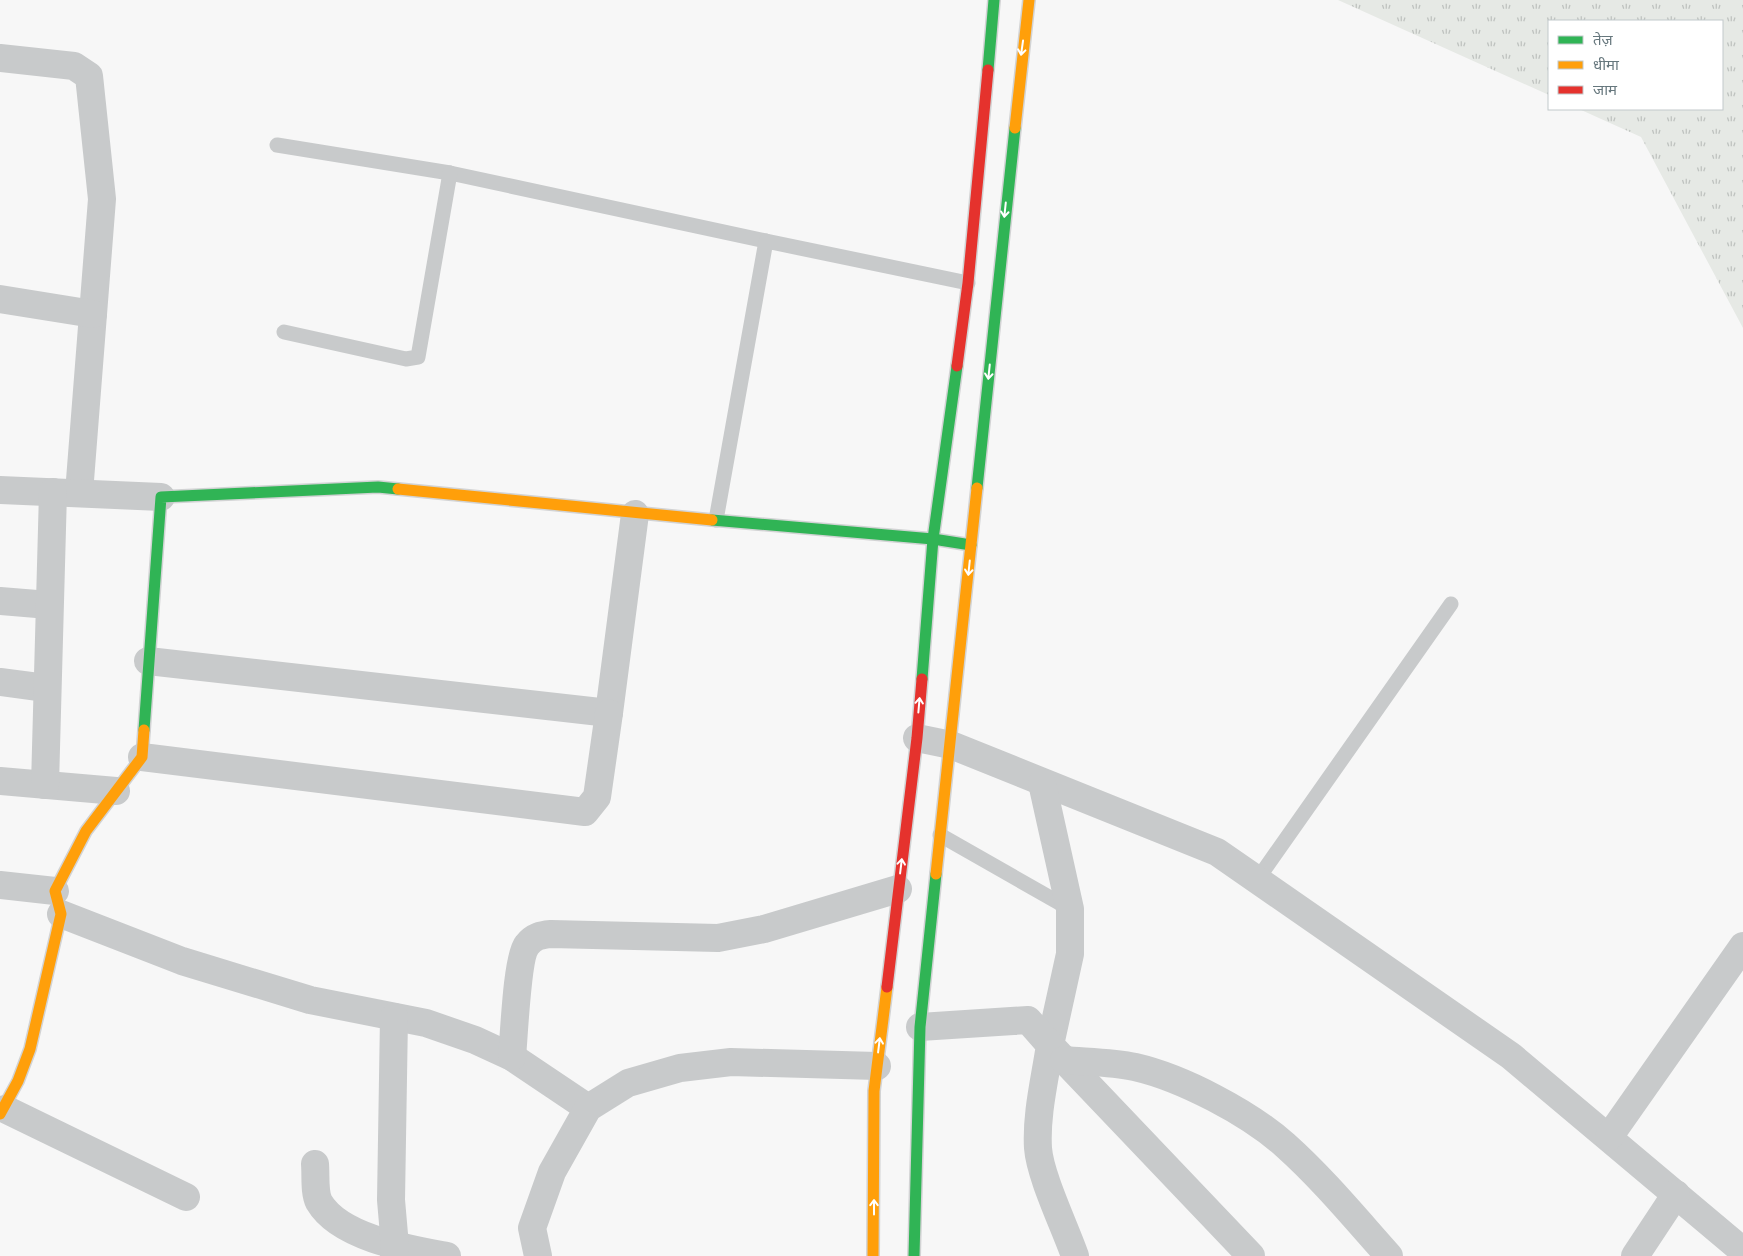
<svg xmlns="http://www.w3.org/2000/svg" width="1743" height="1256" font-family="Signika,'Noto Sans Devanagari',sans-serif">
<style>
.grass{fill:url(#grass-tufts)}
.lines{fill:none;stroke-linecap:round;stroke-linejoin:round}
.fast-casing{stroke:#d2d3d4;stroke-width:14}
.slow-casing{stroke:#d2d3d4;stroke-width:14}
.jam-casing{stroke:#d2d3d4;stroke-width:14}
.lane{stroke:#c8cacb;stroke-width:15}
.street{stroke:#c8cacb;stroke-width:28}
.fast{stroke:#30b455;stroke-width:11}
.slow{stroke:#ff9f0a;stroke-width:11}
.jam{stroke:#e5322d;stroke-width:11}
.oneway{stroke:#fff}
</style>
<defs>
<pattern id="grass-tufts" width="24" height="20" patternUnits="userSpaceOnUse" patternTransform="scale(1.25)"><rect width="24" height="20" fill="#e6e9e5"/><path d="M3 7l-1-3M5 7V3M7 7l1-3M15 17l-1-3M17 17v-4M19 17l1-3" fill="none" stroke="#bec2bf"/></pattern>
</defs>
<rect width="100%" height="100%" fill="#f7f7f7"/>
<path class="grass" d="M1338,0h405v328l-102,-191 -62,-28h143v-88h-173v74z"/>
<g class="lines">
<g class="fast-casing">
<g id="fast">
<path d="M988,70l6,-70"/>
<path d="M977,488l38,-360"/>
<path d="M712,520l221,19 38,6"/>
<path d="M922,679l11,-140 24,-173"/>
<path d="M144,730l17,-233 217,-10 20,2"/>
<path d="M914,1256l6,-229 16,-153"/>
</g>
</g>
<g class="slow-casing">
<g id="slow">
<path d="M1015,128l14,-128"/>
<path d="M398,489l314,31"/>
<path d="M936,874l41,-386"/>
<path d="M0,1114l18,-33 12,-32 31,-135 -6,-23 31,-60 56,-74 2,-27"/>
<path d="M873,1256l1,-165 13,-104"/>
</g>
</g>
<g class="jam-casing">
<g id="jam">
<path d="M957,366l11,-83 20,-213"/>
<path d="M887,987l30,-249 5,-59"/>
</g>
</g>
<g class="lane">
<path d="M277,145l173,28 316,68"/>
<path d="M284,332l122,27 12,-2 32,-184"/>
<path d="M716,520l50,-279 202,42"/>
<path d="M940,835l130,74"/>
<path d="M1257,880l194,-276"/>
</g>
<g class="street">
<path d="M0,58l74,8 15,10 13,123 -23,294"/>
<path d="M0,299l93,15"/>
<path d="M0,490l161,7"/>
<path d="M0,601l49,4"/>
<path d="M148,661l461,52 26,-199"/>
<path d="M0,682l46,6"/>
<path d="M917,738l34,7 266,107 294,204 232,195"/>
<path d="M142,757l443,55 12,-15 12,-84"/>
<path d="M0,781l116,10"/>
<path d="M1042,783l28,126v45l-20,91 201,211"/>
<path d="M45,785l8,-293"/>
<path d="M0,885l55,6"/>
<path d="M61,914l121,47 128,39 116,23 49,17 37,17 76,51"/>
<path d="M920,1027l108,-7 22,25c-5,34 -14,69 -12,103 2,28 27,79 37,108"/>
<path d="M512,1057c2,-20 5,-100 15,-112 7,-9 14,-10 24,-11l167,4 46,-9 134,-40"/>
<path d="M1064,1060c23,2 49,2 71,7 48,11 114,46 150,78 38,34 70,73 104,111"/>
<path d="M5,1109l181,88"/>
<path d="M1609,1137l134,-191"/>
<path d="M315,1164c1,11 -1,28 4,38 21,36 90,47 128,54"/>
<path d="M394,1256l1,-10 -4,-46 3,-183"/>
<path d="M538,1256l-6,-28 20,-56 36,-64 40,-25 52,-15 51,-6 146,4"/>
<path d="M1635,1256l41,-62"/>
</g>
<use href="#fast" class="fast"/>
<use href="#slow" class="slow"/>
<use href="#jam" class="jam"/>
</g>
<defs><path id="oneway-shaft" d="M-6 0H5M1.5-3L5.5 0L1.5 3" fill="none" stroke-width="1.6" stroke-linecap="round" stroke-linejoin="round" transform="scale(1.25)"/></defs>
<g class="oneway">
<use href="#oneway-shaft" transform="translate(1022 48) rotate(98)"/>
<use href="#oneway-shaft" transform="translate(1005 210) rotate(96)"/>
<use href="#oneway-shaft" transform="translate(989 372) rotate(96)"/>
<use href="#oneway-shaft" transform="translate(969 568) rotate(96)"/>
<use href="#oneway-shaft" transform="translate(919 705) rotate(-85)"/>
<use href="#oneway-shaft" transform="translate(901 866) rotate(-83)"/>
<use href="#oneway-shaft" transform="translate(879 1045) rotate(-83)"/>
<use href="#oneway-shaft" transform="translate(874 1207) rotate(-90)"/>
</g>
<rect x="1548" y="20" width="175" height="90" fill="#ffffff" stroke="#c2c9cb"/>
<rect x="1558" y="36" width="25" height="8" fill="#30b455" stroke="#c2c9cb"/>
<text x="1593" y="45" font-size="15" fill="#66777d">तेज़</text>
<rect x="1558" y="61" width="25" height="8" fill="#ff9f0a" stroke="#c2c9cb"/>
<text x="1593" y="70" font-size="15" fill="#66777d">धीमा</text>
<rect x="1558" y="86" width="25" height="8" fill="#e5322d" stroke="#c2c9cb"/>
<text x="1593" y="95" font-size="15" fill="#66777d">जाम</text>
</svg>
